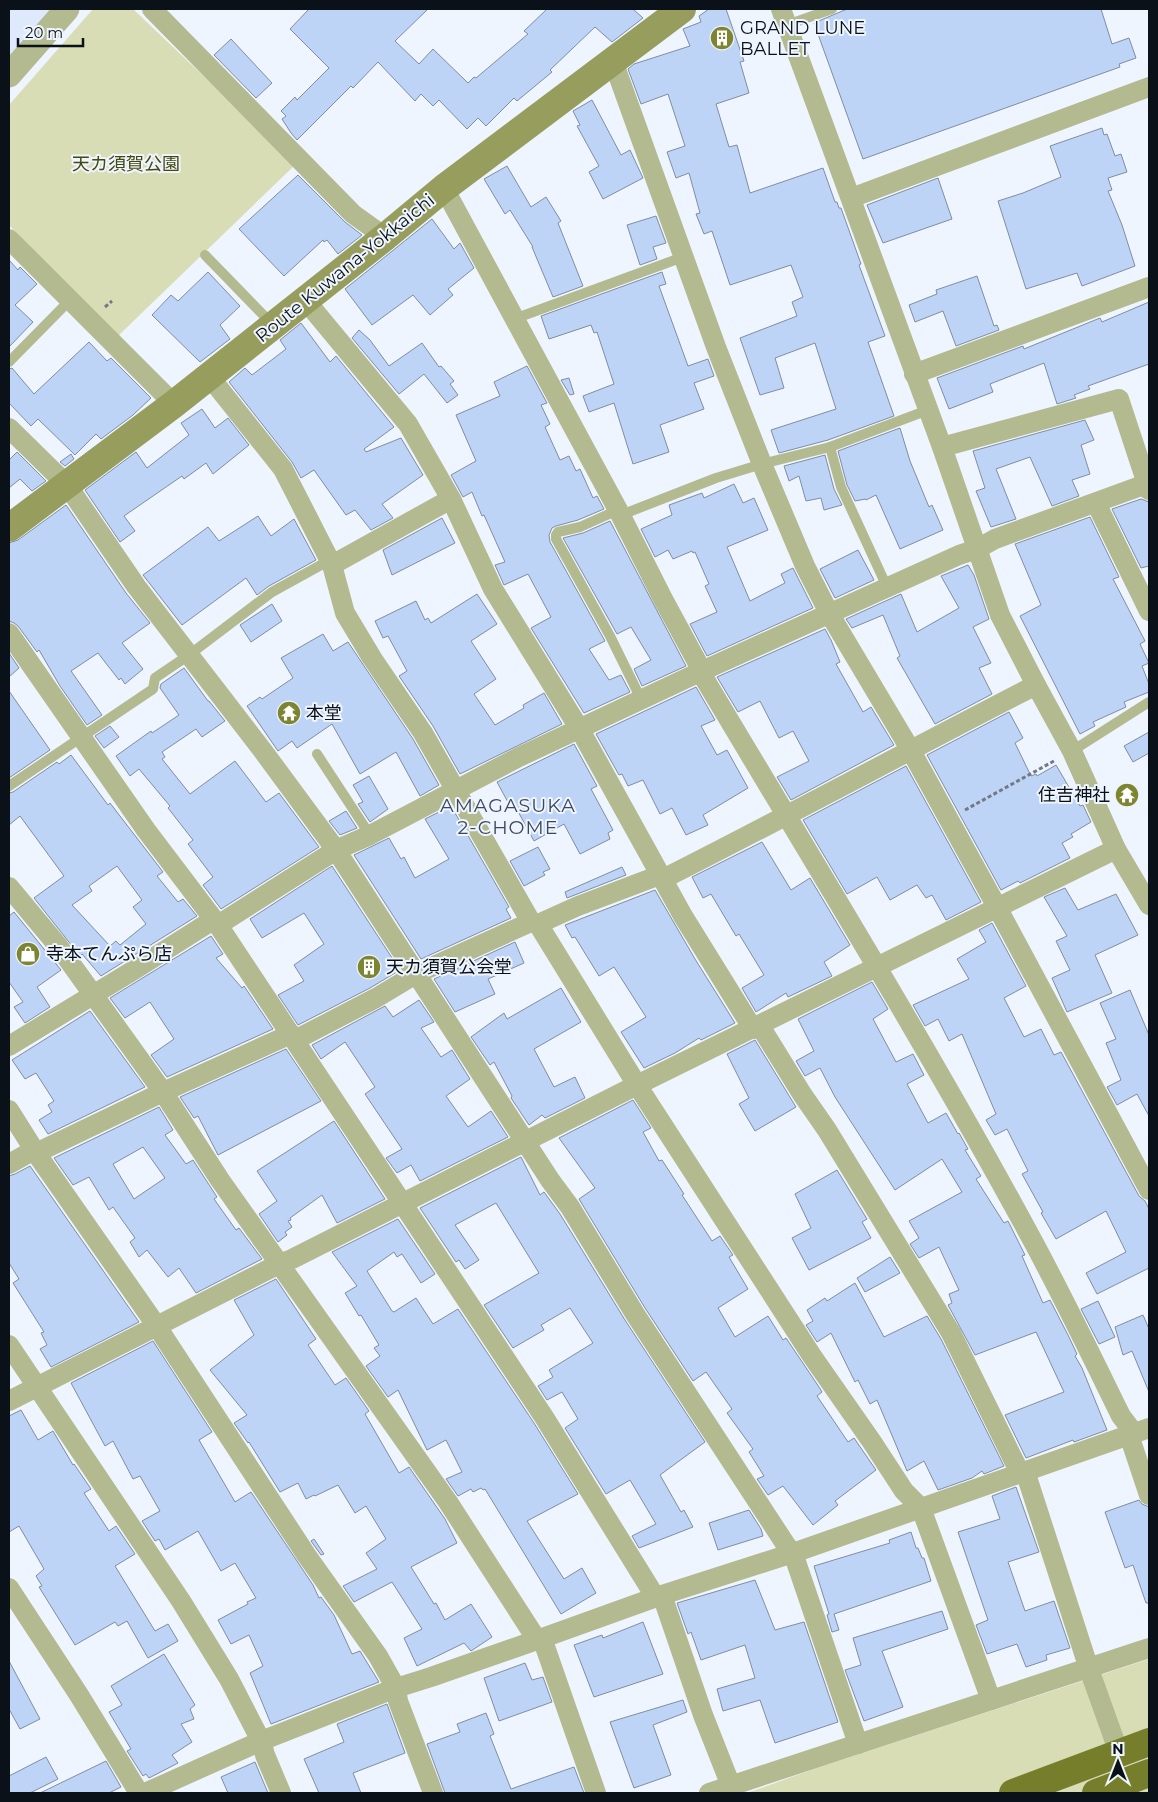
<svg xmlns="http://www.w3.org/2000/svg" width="1158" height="1802" font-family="Montserrat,'Noto Sans JP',sans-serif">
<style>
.built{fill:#deeafc}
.green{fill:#d8ddb5}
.building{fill:#bdd4f7;stroke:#7f8da2;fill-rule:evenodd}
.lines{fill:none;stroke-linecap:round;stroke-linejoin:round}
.path{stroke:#737982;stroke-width:3;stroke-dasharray:4 2.5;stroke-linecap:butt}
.service{stroke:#b4ba90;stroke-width:10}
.minor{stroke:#b4ba90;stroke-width:20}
.tertiary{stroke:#b4ba90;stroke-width:25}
.secondary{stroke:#969d5d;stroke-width:28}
.trunk{stroke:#767e2c;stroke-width:28}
.labels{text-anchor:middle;stroke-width:4;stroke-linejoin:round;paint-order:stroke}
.poi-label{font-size:18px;fill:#0b1118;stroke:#eff5ff;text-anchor:start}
.park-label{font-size:18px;fill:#43480c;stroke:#eff5ff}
.street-label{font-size:18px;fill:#0b1118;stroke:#eff5ff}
.neighbourhood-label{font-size:19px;letter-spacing:1px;fill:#3c495c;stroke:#eff5ff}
</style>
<rect width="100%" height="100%" fill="#eff5ff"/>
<path class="built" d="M9,9h42l-42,50z"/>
<g class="green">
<path d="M93,9h40l163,155 -179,173 -108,-112v-120z"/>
<path d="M1149,1659v134h-402l67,-24z"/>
</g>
<g class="building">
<path d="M309,9h119l-33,32 24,23 14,-15 35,34 6,-6 2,1 52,-44 -4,-3 23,-22h86l10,9 -31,24 -17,-15 -45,43 2,2 -35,29 -3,-3 -28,28 -8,-8 -11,11 -28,-29 -6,6 -12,-12 -6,7 -37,-39 -25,26 -2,-2 -54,54 -6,-7 -9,-14 4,-3 -5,-5 14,-14 2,3 32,-32 -39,-39z"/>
<path d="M709,9h17l18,52 -4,1 9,31 -33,11 13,43 8,-2 13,48 73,-25 12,34h2l2,6h2l20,56 -2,1 26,71 -17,6 26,74 -66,24 -49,13 -8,-23 65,-21 -21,-66 -40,15 9,30 -24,7 -20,-57 57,-22 -5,-14 11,-5 -12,-32 -61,20 -18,-54 -8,3 -8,-20 4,-1 -11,-40 -13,5 -9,-26 18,-6 -17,-52 -27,10 -13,-35 6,-5 56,-18 -7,-17 18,-7 -2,-6z"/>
<path d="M847,9h254l11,35 17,-6 7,20 -17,6 1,3 -257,92 -49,-136z"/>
<path d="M231,39l41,44 -16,15 -42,-43z"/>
<path d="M592,100l29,55 9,-5 13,28 -40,21 -14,-27 10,-6 -22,-40 3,-1 -7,-14z"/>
<path d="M1102,128l2,7 3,-1 8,22 6,-2 6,18 -19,6 4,12 -4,1 14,34 13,41 -53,20 -5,-13 -51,16 -28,-88 25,-8 38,-16 -11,-31z"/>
<path d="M507,166l24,41 15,-10 15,24 -3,2 25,63 -30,11 -21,-50h1l-23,-37 -5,4 -21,-35z"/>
<path d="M298,175l47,47 17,13 -24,19 -11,-14 -3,2 -1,-2 -39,36 -45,-47z"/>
<path d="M938,178l14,41 -69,24 -16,-38z"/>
<path d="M656,216l10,27 -13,4 4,12 -17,6 -13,-40z"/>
<path d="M432,219l22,30 6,-6 14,25 -26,21 5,6 -23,20 -17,-20 -41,30 -27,-36z"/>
<path d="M9,260l9,10 2,-3 17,17 -22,21 18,17 -24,25z"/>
<path d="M208,272l32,34 -20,19 10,14 -30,23 -48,-47 19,-20 7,6z"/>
<path d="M662,272l4,12 -7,2 29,80 20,-7 6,17 -20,7 10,26 -44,16 9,27 -36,12 -19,-61 -25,9 -6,-16 31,-12 -17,-52 -3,1 -3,-8 -42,14 -8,-23z"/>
<path d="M977,276l17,50 3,-1 2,5 -43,16 -13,-35 -28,11 -6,-17 28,-11 -1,-4z"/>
<path d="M1149,302v62l-61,22 2,3 -16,6 2,3 -19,6 -13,-41 -54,21 3,8 -44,17 -12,-31 86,-32 1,3 76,-31 2,4z"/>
<path d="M301,323l29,39 6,-6 58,71 -30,22 2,3 35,-14 22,37 -41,29 11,14 -22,12 -16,-20 -9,5 -32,-45 -13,8 -9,-16 -63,-80 16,-14 7,7 34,-26 -6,-9z"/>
<path d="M359,330l11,10 19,26 33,-23 17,24 2,-1 13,15 -4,3 8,11 -11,8 -23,-29 -25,20 -47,-56z"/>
<path d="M89,342l18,19 4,-3 40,40 -18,17 -32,24 -5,-5 -21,21 -37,-36 -7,7 -22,-23v-34l3,-1 22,26z"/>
<path d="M527,366l20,37 -6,2 9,19 -5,3 15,33 9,-4 7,15 4,-2 13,29 4,-2 7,13 -26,11 -22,6 -4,2 -3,7 1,7 55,99 -16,8 20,31 12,-5 9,17 -46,21 -53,-85 20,-11 -23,-43 -24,11 -9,-20 10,-3 -21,-47 -2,1 -10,-24 -9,5 -12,-22 25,-14 -20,-46 44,-19 -6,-14z"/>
<path d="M569,378l5,16 -4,1 -9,-15z"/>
<path d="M202,409l13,19 13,-10 21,27 -36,29 -7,-11 -22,16 -2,-3 -58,40 11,15 -15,11 -35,-52 51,-38 11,16 42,-33 -8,-12z"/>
<path d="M1085,420l9,20 -13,5 9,29 -18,6 7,16 -27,10 -22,-49 -34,12 20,50 -25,8 -15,-36 9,-3 -12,-37z"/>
<path d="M900,428l10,33 19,46 3,-2 11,25 -43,19 -24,-54 -10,5v-1l-11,2 -8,-16 -9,-34z"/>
<path d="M17,452l29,29 -14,10 -12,-12 -11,9v-28z"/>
<path d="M71,454l3,5 -9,7 -5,-4z"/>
<path d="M825,455l9,34 8,16 -18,5 -3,-12 -15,3 -7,-25 -10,5 -5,-15z"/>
<path d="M734,484l9,19 11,-5 14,32 -41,17 23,54 35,-18 -4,-9 12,-6 20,40 -106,48 -17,-32 27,-12 -12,-26 4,-2 -14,-32 -2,1 -1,-2 -19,8 -5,-9 -13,7 -14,-28 31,-14 -3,-10 33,-12 2,5z"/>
<path d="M1141,499l8,3v64l-8,2 -29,-59z"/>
<path d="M66,505l60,88 24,30 -28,20 21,26 -18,15 -4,-6 -2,2 -21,-27 -27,18 31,44 -15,10 -27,-39 -21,-36 -2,2 -19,-26 -4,-3 -5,-2v-78l9,-3z"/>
<path d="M258,516l13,20 23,-17 22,41 -47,26 -12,9 -11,-17 -64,47 -39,-50 65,-48 11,14z"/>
<path d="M1090,517l29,60 -6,2 32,62 -5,3 9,19 -7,3 7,18v8l-25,10 2,5 -33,15 2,4 -15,8 -60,-118 21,-11 -26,-61z"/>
<path d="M442,518l13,25 -63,32 -9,-25z"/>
<path d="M610,521l76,145 -44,20 -8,-17 17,-9 -20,-33 -14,7 -54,-96 20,-5z"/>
<path d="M858,550l16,30 -39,18 -15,-29z"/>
<path d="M968,565l6,10 15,44 -16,8 18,36 -12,5 13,26 -57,30 -38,-66 3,-2 -17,-41 -31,13 -6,-9 55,-25 16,38 42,-24 -18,-32z"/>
<path d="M477,594l20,30 -26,17 25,38 -22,15 21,31 29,-17 -1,-3 21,-12 18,31 -102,50 -27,-48 -34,-50 8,-5 -19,-35 -5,2 -8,-17 41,-20 9,19 3,-2 3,5z"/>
<path d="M272,604l10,17 -31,21 -11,-17z"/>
<path d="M825,629l6,11 9,22 -4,2 27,48 8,-5 23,38 -103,55 -14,-23 32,-16 -16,-30 -14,7 -19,-37 -22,11 -21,-35z"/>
<path d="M323,634l10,17 15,-9 65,97 26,46 -19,11 -24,-44 -36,22 -28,-50 -35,24 -5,-7 -14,10 -31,-45 13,-9 2,2 31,-21 -12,-20z"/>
<path d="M9,653l10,15 -10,9z"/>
<path d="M184,668l24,33h1l16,20 -23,16 -6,-8 -34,23 3,5 -3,2 28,35 45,-33 31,41 13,-9 40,54 -98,62 -18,-24 10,-8 -25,-33 5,-4 -25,-32 2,-2 -31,-37 -9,7 -14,-20 35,-25 1,2 27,-18 -19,-27 1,-4z"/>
<path d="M696,687l19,33 -14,6 16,29 10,-5 21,38 -45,27 5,10 -22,10 -14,-27 -12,6 -17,-34 -15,6 -6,-12 -3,1 -23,-41z"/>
<path d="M9,691l41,59 -41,28z"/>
<path d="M1009,712l14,26 -8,5 16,33 5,-2 1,2 19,-11 24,41 3,-1 8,17 -20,12 2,3 -11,6 8,15 -50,25 -2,-2 -17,9 -74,-135z"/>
<path d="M110,726l9,11 -15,11 -9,-12z"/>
<path d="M1149,732v21l-16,9 -9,-16z"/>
<path d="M574,744l23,42 -6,3 22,41 -5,3 2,6 -30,15 -16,-30 -30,17 -20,-37 -4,2 -13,-24z"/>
<path d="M71,755l37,50 2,-2 53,69 -6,4 21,26 5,-3 14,17 -96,60 -19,-22 -2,2 -46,-58 30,-22 -44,-60 -11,9v-32l4,-1 44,-30 2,2zM117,866l25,34 -9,7 13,17 -26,21 -4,-4 -6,5 -38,-41 20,-14 -3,-5z"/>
<path d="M906,766l75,136 -35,18 -14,-25 -6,3 -9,-13 -27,15 -13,-23 -30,17 -44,-74z"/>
<path d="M369,776l19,33 -18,13 -12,-18 5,-2 -10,-17z"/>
<path d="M451,806l58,101 -3,2 5,9 -90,41 -67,-104 35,-17 12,21 3,-2 11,21 34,-19 -24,-40z"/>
<path d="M346,811l11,17 -17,7 -11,-14z"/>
<path d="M762,842l29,48 19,-12 40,67 -26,17 8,14 -44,21 -2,-4 -30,19 -14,-24 22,-13 -25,-41 -3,2 -25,-42 -8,4 -11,-21z"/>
<path d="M538,847l12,22 -7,3 2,3 -21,11 -14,-25z"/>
<path d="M332,866l68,104 -30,18 -72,37 -20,-30 26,-14 -10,-16 30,-21 -20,-31 -42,25 -12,-19z"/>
<path d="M622,867l4,8 -59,23 -2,-6z"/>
<path d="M1065,888l13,22 38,-16 22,41 -43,20 17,38 -45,19 -15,-34 18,-8 -14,-29 11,-5 -23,-39z"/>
<path d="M655,890l40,69 40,64 -34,17 -2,-2 -24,15 -31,15 -23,-36 25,-15 -32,-50 -15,9 -24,-39 -3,1 -7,-13z"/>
<path d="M14,912l47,58 -24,17 13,20 -25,16 -11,-16 9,-5 -14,-20v-66z"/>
<path d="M992,923l34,63 -22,12 20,39 17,-8 13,26 7,-3 78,144 6,5 4,8v59l-52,26 -11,-21 40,-21 -20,-41 -50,28 -15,-26 2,-1 -21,-38 6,-3 -21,-42 -12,6 -9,-15 10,-6 -34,-80 -13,7 -11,-22 -13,7 -12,-21 56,-26 -12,-20 29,-17 -7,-12z"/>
<path d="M211,936l12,18 -7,4 26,30 2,-2 29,43 -106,48 -16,-22 23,-16 -24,-37 -25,16 -15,-20z"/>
<path d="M515,942l9,21 -36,16 7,15 -40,18 -21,-33z"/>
<path d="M872,982l16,27 -15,10 23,43 17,-8 11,21 -17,9 21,39 18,-10 12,21 1,-1 9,16 -3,1 16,26 -5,3 28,44 4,-2 17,34 -3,1 21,47 7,-3 18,35 9,19 -2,2 7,12 25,62 -33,12 -1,-2 -47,18 -21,-43 59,-23 -28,-60 -61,23 -27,-50 4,-2 -3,-9 10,-4 -20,-43 -20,11 -9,-14 9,-6 -10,-17 53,-29 -20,-33 -47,31 -60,-93 -15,-29 -15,8 -9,-15 18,-10 -16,-32z"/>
<path d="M561,988l20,34 -47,27 20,38 21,-10 10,21 -40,20 -3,-3 -13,10 -18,-27 1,-2 -18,-34 -4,3 -19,-28 33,-24 3,6z"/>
<path d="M1130,990l19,45v81l-12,-22 -20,11 -10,-18 14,-7 -15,-37 10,-4 -16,-36z"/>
<path d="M419,1000l15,22 -13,6 20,29 11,-7 18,29 -24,17 22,31 23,-16 17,26 -88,44 -9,-16 -14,8 -11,-15 16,-9 -37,-55 10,-7 -30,-45 -24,17 -9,-14 73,-39 8,11z"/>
<path d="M90,1011l55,76 -97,47 -9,-14 13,-8 -4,-7 6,-4 -18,-28 -11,6 -13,-19z"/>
<path d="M755,1040l41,67 -41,24 -16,-27 10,-6 -22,-44z"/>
<path d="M286,1049l35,52 -103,54 -20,-39 -4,2 -14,-21z"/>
<path d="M633,1100l18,28 -8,4 16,29 3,-1 22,34 -2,1 30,46 8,-5 13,19 -4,2 19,32 -30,19 17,29 33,-21 15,24 3,-2 33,49 3,5 -5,4 31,46 6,-4 22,32 -41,31 3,4 -25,20 -30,-39 -15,9 -11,-16 7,-3 -15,-24 4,-3 -26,-36 5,-4 -26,-37 -13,9 -48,-73 -66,-109 16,-11 -36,-50z"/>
<path d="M159,1107l14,23 -8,5 21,29 7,-4 24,37 -3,2 22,31 3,-2 23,31 -66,34 -17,-25 -11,9 -21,-27 -8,7 -9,-15 5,-4 -22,-31 -4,3 -20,-33 -16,8 -19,-27zM143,1147l22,31 -31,21 -21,-35z"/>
<path d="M334,1121l51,78 -48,24 -15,-28 -32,23 1,2 -3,1 4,6 -7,5 2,3 -9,7 -19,-28 18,-13 -20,-30z"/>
<path d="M521,1157l19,38 4,-3 16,22 65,106 80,122 -45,33 21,37 3,-2 9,17 -54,21 -7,-12 24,-12 -26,-44 -24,14 -41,-66 13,-9 -16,-27 -15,8 -9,-14 15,-9 -4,-7 44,-27 -23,-35 -29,17 3,5 -31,18 -29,-43 55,-32 -43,-70 -41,22 24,35 -14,9 -6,-9 -3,2 -36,-54z"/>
<path d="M30,1166l109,156 -88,45 -11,-18 7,-4 -6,-12 3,-1 -31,-49 6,-4 -10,-16v-87l6,-2z"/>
<path d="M837,1170l30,49 -5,3 9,16 -62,32 -17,-32 19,-10 -16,-34z"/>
<path d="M398,1219l37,55 -14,9 -19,-29 -5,3 -3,-5 -27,19 25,40 2,1 22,-14 17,26 25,-15 76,114 44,71 -51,27 37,58 18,-11 14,25 -35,21 -76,-125 -2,1 -2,-2 -8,4 -2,-3 -13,7 -12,-17 16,-7 -16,-32 -19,10 -29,-60 -10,7 -22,-31 14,-10 -6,-8 5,-3 -18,-30 -2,1 -14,-23 12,-7 -25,-34z"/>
<path d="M890,1257l10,16 -35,19 -8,-14z"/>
<path d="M276,1279l40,60 -8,6 27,40 11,-7 23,33 -4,3 34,59 10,-6 36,52 12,24 -46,24 23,37 2,-1 9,17 26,-16 21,33 -21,14 -7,-8 -47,23 -13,-28 18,-9 -30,-47 -38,20 -11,-16 34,-17 -11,-16 20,-14 -20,-33 -11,7 -17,-28 -23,11 -1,-1 -8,4 -8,-16 -18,9 -31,-50 -1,1 -14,-20 13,-8 -37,-45 44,-35 -20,-35z"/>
<path d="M855,1283l29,54 43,-21 14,23 63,127 -20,8 -2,-3 -10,7 -34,12 -14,-29 -17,10 -30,-71 -7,4 -12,-24 -3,2 -24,-49 -14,9 -11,-17 7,-4 -6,-11 18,-12 2,3z"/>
<path d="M1098,1301l17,36 -16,7 -18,-35z"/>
<path d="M1143,1315l6,14v63l-17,-41 -9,4 -8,-28z"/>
<path d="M153,1341l59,91 -13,8 36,62 16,-10 62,93 6,13 2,-1 13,18 18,39 8,-3 19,31 -108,42 -21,-51 13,-7 -14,-31 -18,9 -13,-24 30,-16 -1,-2 9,-4 -21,-35 -14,8 -23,-40 -33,19 -6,-11 -4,2 -13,-20 18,-10 -20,-35 -7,3 -20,-38 -8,5 -34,-63z"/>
<path d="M21,1410l17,30 15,-9 20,34 1,-1 17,25 -7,4 25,38 7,-5 19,28 -20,12 40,65 13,-7 10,17 -30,17 -21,-37 -9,5 -3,-4 -40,23 -36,-58 3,-1 -6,-10 8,-7 -25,-43 -10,6v-116z"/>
<path d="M1016,1487l23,65 -31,10 17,49 29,-10 16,47 -24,7 1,5 -21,7 -9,-23 -30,10 -11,-29 12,-5 -30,-88 42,-13 -8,-23z"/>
<path d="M1139,1500l3,4 7,3v96h-3l-13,-38 -8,3 -20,-56z"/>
<path d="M749,1510l12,19 2,7 -45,14 -9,-27z"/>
<path d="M911,1532l5,16h2l4,10h2l7,23 -97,33 5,16 -7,2 -5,-17 2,-1 -15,-48 76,-23 -1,-3z"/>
<path d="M314,1539l10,15 -3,1 -10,-14z"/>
<path d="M755,1580l20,50 29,-8 34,100 -63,21 -15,-43 -37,11 -6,-22 38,-11 -10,-33 -44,15 -10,-28 -3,2 -11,-31z"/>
<path d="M942,1611l6,18 -66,22 21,56 -39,14 -19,-51 16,-5 -8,-27z"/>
<path d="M643,1622l20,52 -69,23 -20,-52 28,-10 1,3z"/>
<path d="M164,1654l31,51 -5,4 4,10 -13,5 11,18 -20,13 6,8 -29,15 -3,-4 -3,2 -16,-25 4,-2 -22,-37 13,-7 -11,-19z"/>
<path d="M9,1661l31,58 -20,10 -11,-20z"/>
<path d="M525,1663l7,17 11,-3 9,25 -53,19 -15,-43z"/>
<path d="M683,1700l4,12 -34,13 18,50 -37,13 -24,-66z"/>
<path d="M387,1704l18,49 -52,20 8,20h-42l-15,-34 40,-17 -7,-18z"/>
<path d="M486,1713l8,21 -4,2 21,53 63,-22 10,26h-139l-18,-49 33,-12 -3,-8z"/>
<path d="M46,1757l12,22 -28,14h-21v-17z"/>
<path d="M106,1761l15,26 -12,6h-69z"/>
<path d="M255,1762l13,31h-40l-7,-16z"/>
</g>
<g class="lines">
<g class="path">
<path d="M105,307l7,-6"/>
<path d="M965,810l89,-49"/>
</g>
<g class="service">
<path d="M787,25l45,-16"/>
<path d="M205,255l67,69"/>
<path d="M514,319l169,-62"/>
<path d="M9,362l60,-61"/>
<path d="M830,447l11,40 46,100"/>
<path d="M618,510l-38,17 -22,5 -2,3v4l54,97 31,63"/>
<path d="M621,515l95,-37 46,-14 68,-17 98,-37"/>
<path d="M1072,751l77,-49"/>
<path d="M317,754l53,81"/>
<path d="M9,786l144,-97 2,-11 34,-23 83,-63 58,-32"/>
</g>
<g class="minor">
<path d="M152,9l201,205 32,23"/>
<path d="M781,9l161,438 58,168 36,70 36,66 44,98 33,56"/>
<path d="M613,61l103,286 46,117 43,102 24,47 81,136 87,158 152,283"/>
<path d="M444,188l174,322 45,89 39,72"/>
<path d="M851,198l298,-111"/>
<path d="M9,239l165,165"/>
<path d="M306,301l102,123 43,75 42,90 86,139 104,188 70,113"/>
<path d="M914,374l235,-87"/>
<path d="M209,376l74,93 49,96 13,48 27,45 51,75 108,189 7,2 99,161 175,271 60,86 32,49 17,17 70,192"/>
<path d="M9,428l58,57 69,101 127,165 73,99 214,330 20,27 65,107 151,231 7,8 65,191"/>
<path d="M942,447l177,-48 30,91"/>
<path d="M1096,503l53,108"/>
<path d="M332,565l119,-66"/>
<path d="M9,633l137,197 72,95 326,492 112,181"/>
<path d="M697,673l7,5c112,188 227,374 331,567 30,56 58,114 86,171l13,17"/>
<path d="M663,879c125,-63 248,-130 373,-194"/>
<path d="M9,887l50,60 104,145 57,88 228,322 89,138"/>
<path d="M538,924l40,-18 82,-31"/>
<path d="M218,925l118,-75 34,-15 149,-78 183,-86 257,-116 18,-6 18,-10 154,-56"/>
<path d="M760,1026l42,68 25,36 124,203 69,140"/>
<path d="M295,1040l81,-42 40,-24 115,-52"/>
<path d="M9,1046l125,-76 79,-50"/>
<path d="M9,1110l27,43 120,172 151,231 71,100 18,32 2,13 35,92"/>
<path d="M36,1153l127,-61 128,-58"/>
<path d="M9,1164l25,-14"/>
<path d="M9,1345l172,256 48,78 32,62 4,14 16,38"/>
<path d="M9,1401l270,-137 13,-5 345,-174 479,-236"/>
<path d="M1129,1435l20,60"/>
<path d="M1025,1471l64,198 30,84"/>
<path d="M9,1588l70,107 60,98"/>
<path d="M662,1595l41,120 28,71"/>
<path d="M542,1638l54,155"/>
<path d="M145,1793l116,-52 135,-53 35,-11 106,-37 125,-45 131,-42 356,-125"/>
<path d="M709,1793l440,-145"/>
</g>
<path class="tertiary" d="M9,75l58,-66"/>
<path class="secondary" d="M9,528l165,-124 211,-167 59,-49 238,-179"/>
<g class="trunk">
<path d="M1013,1793l136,-51"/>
<path d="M1096,1793l53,-20"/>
</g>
</g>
<defs>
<g id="building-disc" transform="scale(1.25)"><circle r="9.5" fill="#7d8531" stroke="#eff5ff"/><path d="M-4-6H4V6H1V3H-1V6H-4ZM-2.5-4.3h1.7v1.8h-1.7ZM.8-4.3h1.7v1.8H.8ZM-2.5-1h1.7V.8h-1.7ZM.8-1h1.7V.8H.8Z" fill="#fff"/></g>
<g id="temple-disc" transform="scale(1.25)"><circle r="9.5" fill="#7d8531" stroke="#eff5ff"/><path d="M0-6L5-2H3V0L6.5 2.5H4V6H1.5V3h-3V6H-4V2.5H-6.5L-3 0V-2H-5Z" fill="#fff"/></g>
<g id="shop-disc" transform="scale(1.25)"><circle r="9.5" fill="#7d8531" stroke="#eff5ff"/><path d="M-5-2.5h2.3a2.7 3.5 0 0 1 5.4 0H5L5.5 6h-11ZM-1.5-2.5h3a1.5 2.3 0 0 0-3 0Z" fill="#fff"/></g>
</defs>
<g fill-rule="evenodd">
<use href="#building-disc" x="722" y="38"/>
<use href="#temple-disc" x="289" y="713"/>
<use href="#temple-disc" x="1127" y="795"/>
<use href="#shop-disc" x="28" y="954"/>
<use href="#building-disc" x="369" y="967"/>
</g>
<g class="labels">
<g class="poi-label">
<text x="740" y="34">GRAND LUNE<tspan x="740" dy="21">BALLET</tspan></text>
<text x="306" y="719">本堂</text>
<text x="1110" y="801" text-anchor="end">住吉神社</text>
<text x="46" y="960">寺本てんぷら店</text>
<text x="386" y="973">天カ須賀公会堂</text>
</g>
<g class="park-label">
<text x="126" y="170">天カ須賀公園</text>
</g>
<g class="street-label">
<text transform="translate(345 268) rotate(-39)" y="6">Route Kuwana-Yokkaichi</text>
</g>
<g class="neighbourhood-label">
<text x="508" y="812">AMAGASUKA<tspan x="508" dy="22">2-CHOME</tspan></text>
</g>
</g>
<rect width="1158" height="1802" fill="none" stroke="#0b1118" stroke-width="20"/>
<g transform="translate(1118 1762)" stroke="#eff5ff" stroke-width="4" paint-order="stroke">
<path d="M0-4L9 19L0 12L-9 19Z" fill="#0b1118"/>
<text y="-8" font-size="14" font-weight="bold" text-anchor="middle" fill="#0b1118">N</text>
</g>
<path d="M18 38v8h65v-8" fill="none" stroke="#0b1118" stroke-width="2.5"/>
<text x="25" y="38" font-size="15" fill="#0b1118" stroke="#eff5ff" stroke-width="4" paint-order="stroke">20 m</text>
</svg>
